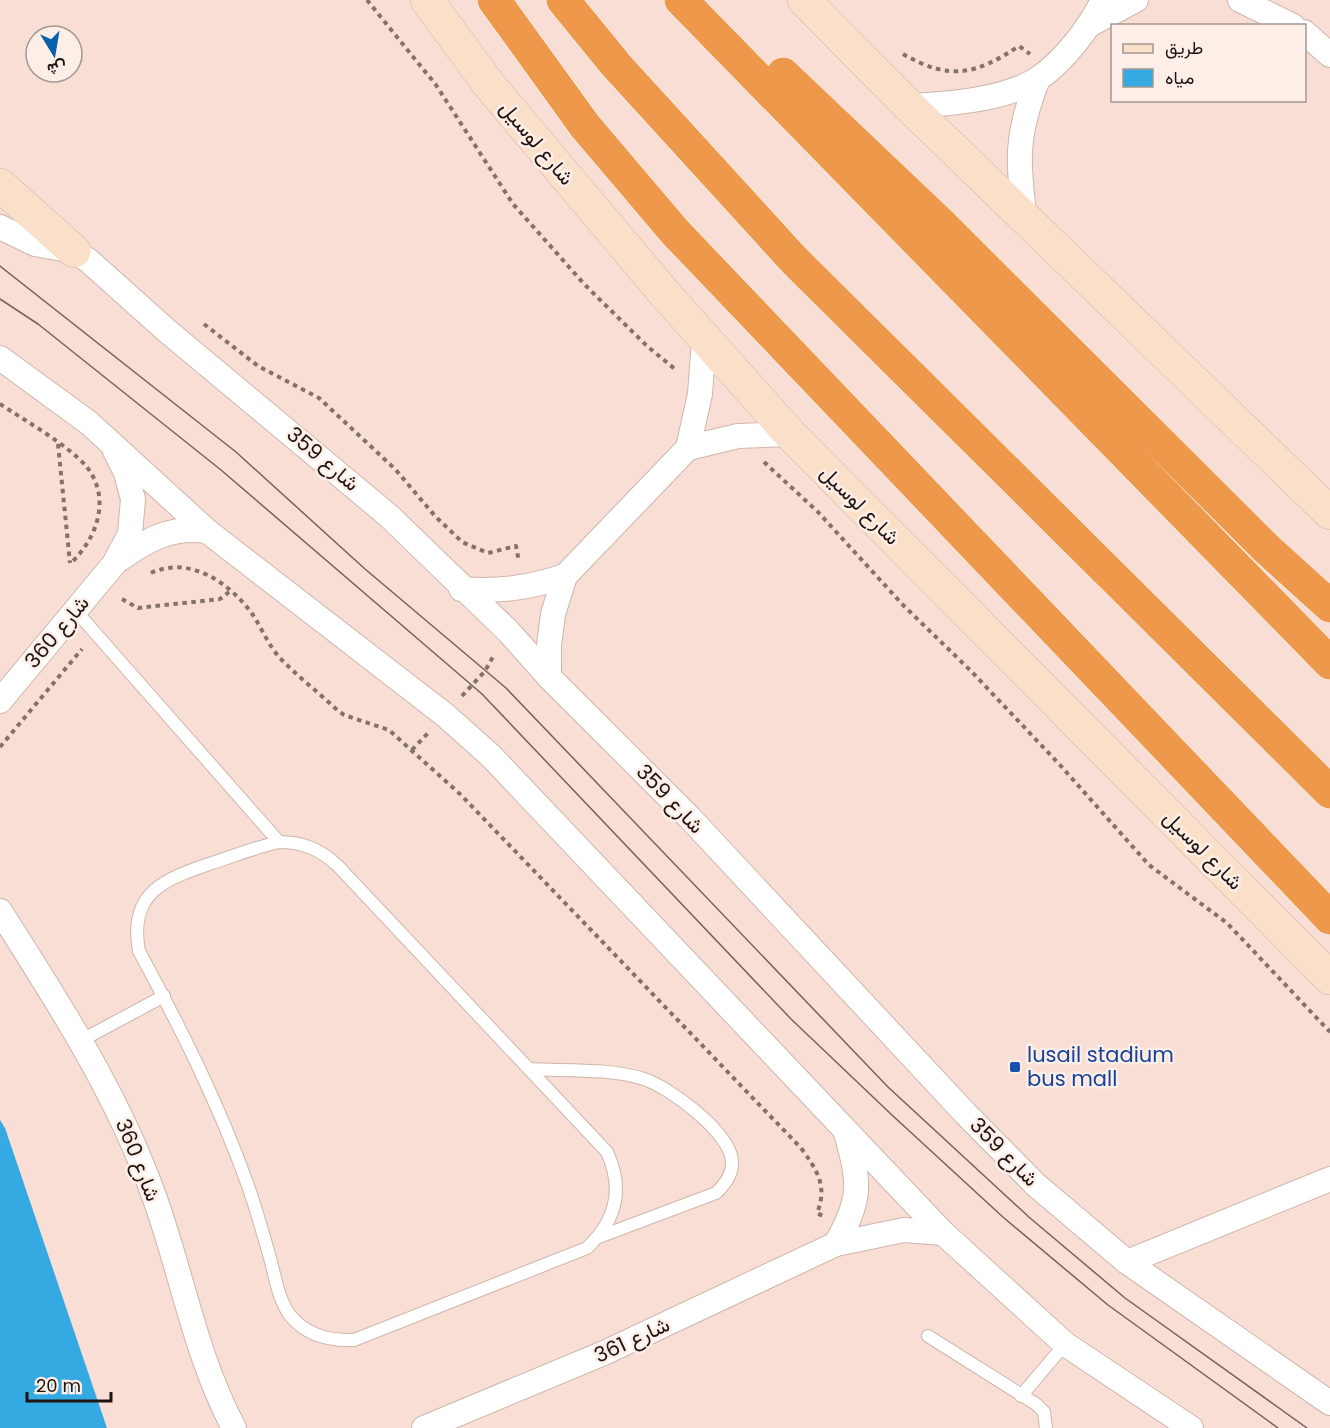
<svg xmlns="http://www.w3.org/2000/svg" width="1330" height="1428" font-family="Poppins,Vazirmatn,sans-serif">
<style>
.water{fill:#35aae2}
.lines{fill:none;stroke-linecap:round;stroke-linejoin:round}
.lane-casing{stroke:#ceb6ab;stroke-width:14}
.street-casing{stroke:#ceb6ab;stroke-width:26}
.secondary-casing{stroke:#ceb6ab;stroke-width:34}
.highway-casing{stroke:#fff;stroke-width:34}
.path{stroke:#83726c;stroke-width:4;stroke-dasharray:4.5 4.5;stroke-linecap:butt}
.lane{stroke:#fff;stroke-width:12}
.street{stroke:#fff;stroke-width:24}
.secondary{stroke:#fae0c9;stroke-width:33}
.highway{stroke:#ed984b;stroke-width:33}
.tram{stroke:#73635d;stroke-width:1.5}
.transit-dot{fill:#1a4fb4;stroke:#fdeee7;stroke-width:2}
.labels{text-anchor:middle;stroke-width:5;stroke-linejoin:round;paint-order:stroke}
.street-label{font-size:21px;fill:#1e1512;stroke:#fdeee7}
.transit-label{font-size:21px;fill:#164399;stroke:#fdeee7;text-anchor:start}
</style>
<rect width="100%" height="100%" fill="#f8ded4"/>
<path class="water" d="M0,1120l5,8 102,300h-107z"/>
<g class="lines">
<g class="lane-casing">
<g id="lane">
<path d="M75,610l204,232"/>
<path d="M279,842c24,0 41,7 59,24l269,286c17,37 9,69 -20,96l-233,92c-25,1 -49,-5 -65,-26 -11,-16 -14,-38 -19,-56 -7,-25 -14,-50 -23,-75 -29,-81 -67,-156 -108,-232 -11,-59 26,-72 73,-88 22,-7 44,-16 67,-21z"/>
<path d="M82,1040l82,-44"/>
<path d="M529,1069c37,2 80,-1 115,10 25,8 86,53 88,82 1,13 -7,23 -16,32l-117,44"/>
<path d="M928,1336l108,68 8,8 2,16"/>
<path d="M1021,1396l44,-52"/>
</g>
</g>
<g class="street-casing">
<g id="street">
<path d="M1240,0l53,26"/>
<path d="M1091,24l45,-24"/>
<path d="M1304,32l26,23"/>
<path d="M909,106c39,-2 97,-6 130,-28 25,-17 51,-51 64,-78"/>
<path d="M1025,219c-8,-58 -9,-85 13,-140"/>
<path d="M0,227l35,17 39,7"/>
<path d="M60,242l29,19 77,69 223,186 119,115 41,46 140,140 275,295 72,73 91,77 203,141"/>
<path d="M0,358l89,65 118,108 238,184 46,41 452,477 122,111 126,84"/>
<path d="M688,448l50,-12 52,-2"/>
<path d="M120,559c28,-20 52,-33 87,-28"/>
<path d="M461,589c37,3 68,-1 104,-13"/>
<path d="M549,677v-32l4,-31 12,-38 123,-128 12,-54 4,-54"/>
<path d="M0,701l114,-137 16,-30 3,-35 -7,-26 -11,-22"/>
<path d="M0,911c58,91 117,182 154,285 28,77 41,159 80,232"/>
<path d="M836,1244c26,-46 24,-61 10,-111"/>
<path d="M1127,1262l203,-83"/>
<path d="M424,1428l180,-75 232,-109 68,-14 39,3"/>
</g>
</g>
<g class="secondary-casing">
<g id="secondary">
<path d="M427,0l63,86 175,208 125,140 540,544"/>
<path d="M804,0l105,106 421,407"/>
<path d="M0,185l74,66"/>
</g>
</g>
<g class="highway-casing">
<g id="highway">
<path d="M494,0l91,126 90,106 655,686"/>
<path d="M563,0l53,65 178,195 536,532"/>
<path d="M681,0l649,663"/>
<path d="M783,74l158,150 326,325 63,57"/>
</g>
</g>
<g class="path">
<path d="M367,0l69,85 77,119 72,81 62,61 29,24"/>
<path d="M903,54c47,27 72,21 116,-8l11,8"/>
<path d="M204,324l54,42 61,32 76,71 40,47 27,26 26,11 28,-7 3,16"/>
<path d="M0,404c24,16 68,41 86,62 26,32 11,72 -15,97"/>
<path d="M58,444l12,119"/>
<path d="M764,462l54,50 85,93 68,66 89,94 89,100 78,58 103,109"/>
<path d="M151,573c39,-18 79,10 102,42 9,14 16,31 27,43 17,18 37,33 55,50l9,7 45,15 72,65 340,353c16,22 27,38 16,65l6,3"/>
<path d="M122,599l16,9 82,-9 9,-7"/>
<path d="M462,696l23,-25 9,-16"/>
<path d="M0,747l82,-98"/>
<path d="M412,750l16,-17"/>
</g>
<use href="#lane" class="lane"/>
<use href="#street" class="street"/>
<use href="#secondary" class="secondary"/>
<use href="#highway" class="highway"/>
<g class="tram">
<path d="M0,266l236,186 129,117 141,119 382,399 142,131 95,80 182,130"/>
<path d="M0,299l38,25 183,146 261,224 309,325 102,97 111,102 104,87 170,123"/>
</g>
</g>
<rect class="transit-dot" x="1009" y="1061" width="12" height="12" rx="3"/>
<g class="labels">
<g class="street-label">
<text transform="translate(537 143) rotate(50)" y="7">شارع لوسيل</text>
<text transform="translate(323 459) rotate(40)" y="7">شارع 359</text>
<text transform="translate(860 505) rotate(45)" y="7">شارع لوسيل</text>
<text transform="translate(57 632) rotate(-50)" y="7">شارع 360</text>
<text transform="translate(670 799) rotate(46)" y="7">شارع 359</text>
<text transform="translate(1203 850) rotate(45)" y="7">شارع لوسيل</text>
<text transform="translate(1004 1152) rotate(45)" y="7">شارع 359</text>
<text transform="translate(138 1160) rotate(68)" y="7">شارع 360</text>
<text transform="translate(632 1340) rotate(-25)" y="7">شارع 361</text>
</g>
<g class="transit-label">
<text x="1027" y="1062">lusail stadium<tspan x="1027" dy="24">bus mall</tspan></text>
</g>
</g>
<rect x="1111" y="24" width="195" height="78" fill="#fdeee7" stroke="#a49792" stroke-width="1.5"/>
<rect x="1123" y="44" width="30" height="9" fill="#fae0c9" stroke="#a49792" stroke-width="1.5"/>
<text x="1165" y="54" font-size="18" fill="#1e1512">طريق</text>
<rect x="1123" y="69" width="30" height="18" fill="#35aae2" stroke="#a49792" stroke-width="1.5"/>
<text x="1165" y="84" font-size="18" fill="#1e1512">مياه</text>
<g transform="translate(54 54) rotate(169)"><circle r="28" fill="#fdeee7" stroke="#a49792" stroke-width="1.5"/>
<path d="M0-4.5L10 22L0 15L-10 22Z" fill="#0b60ae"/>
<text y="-9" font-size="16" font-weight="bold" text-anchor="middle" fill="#1e1512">ش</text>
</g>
<path d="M27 1392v9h84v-9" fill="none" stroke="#1e1512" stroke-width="3"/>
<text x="36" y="1392" font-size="18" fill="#1e1512" stroke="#fdeee7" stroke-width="4.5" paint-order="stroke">20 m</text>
</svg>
